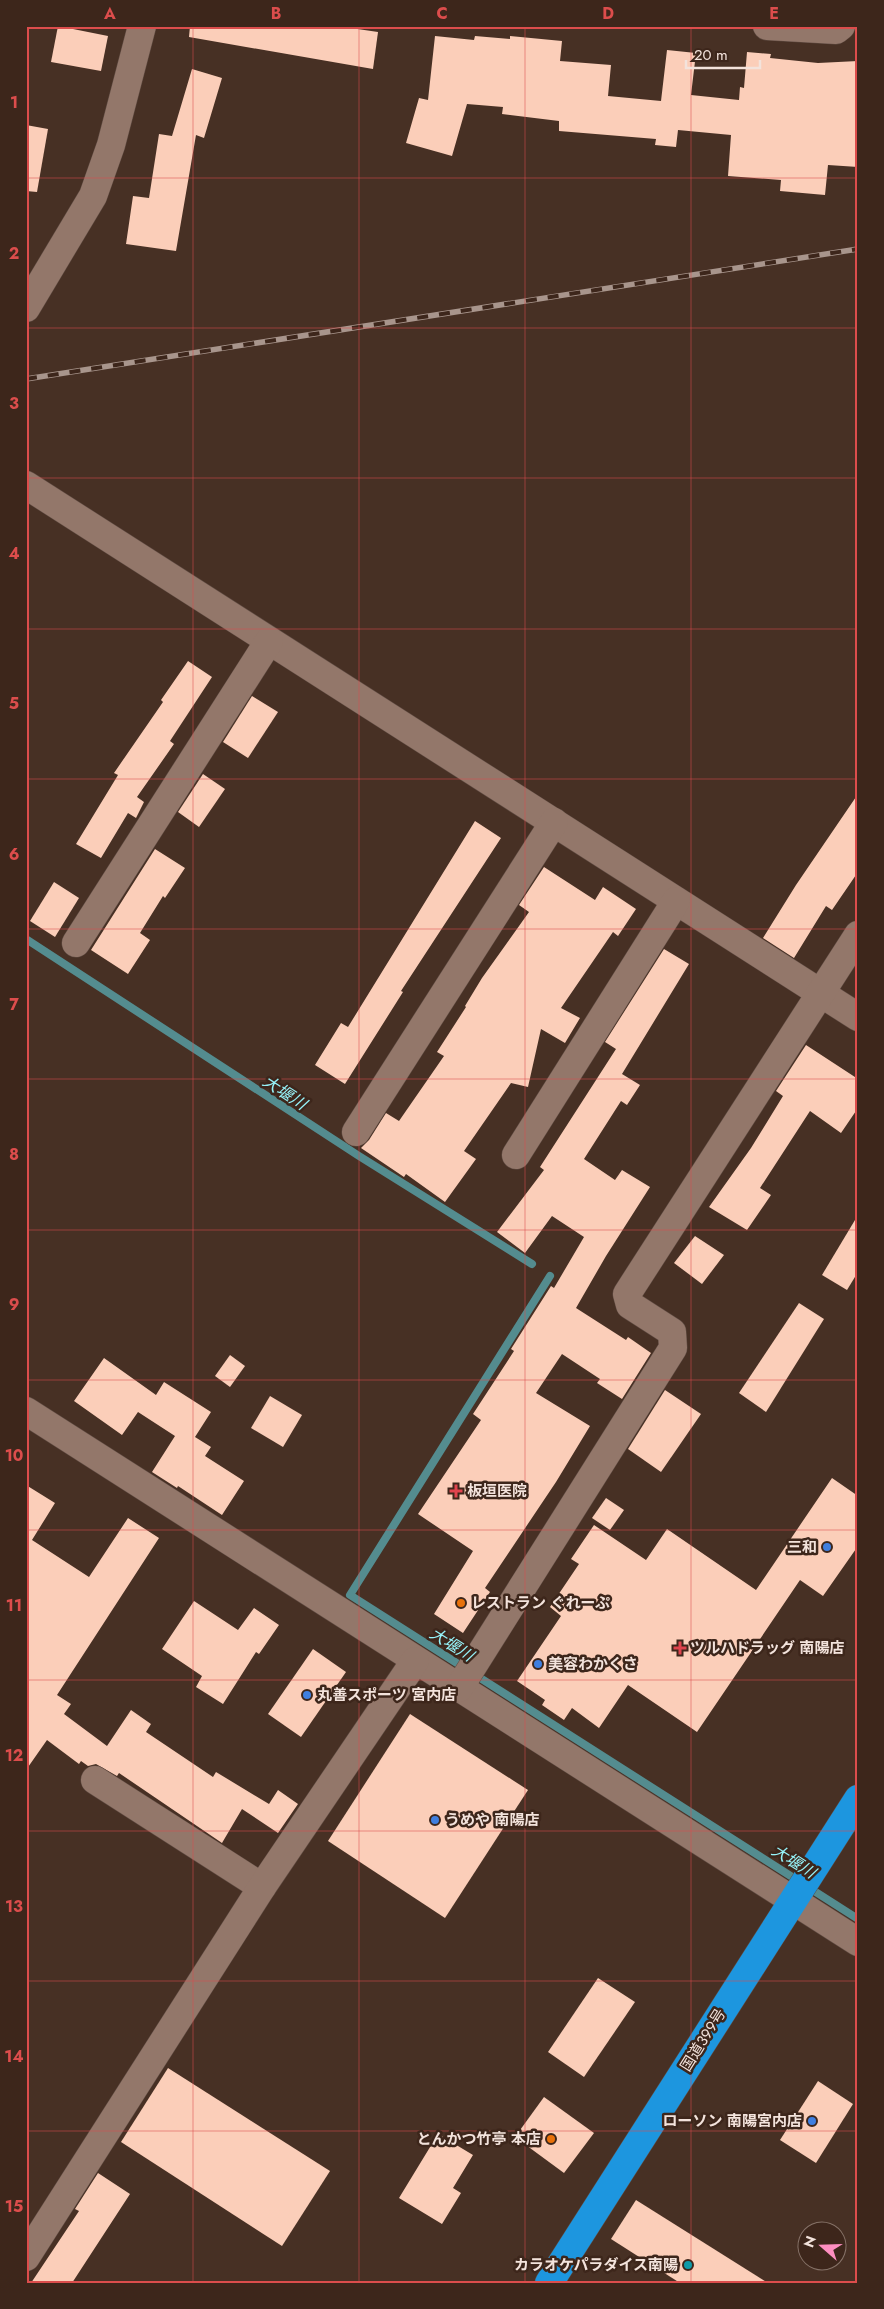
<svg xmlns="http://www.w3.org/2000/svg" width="884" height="2309" font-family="Jost,'Noto Sans JP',sans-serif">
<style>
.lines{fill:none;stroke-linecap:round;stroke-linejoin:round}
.stream{stroke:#548c8f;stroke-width:8}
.building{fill:#fbceb9}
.minor-casing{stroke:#604c43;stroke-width:29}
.highway-casing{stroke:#604c43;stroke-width:29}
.minor{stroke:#93776a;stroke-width:28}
.highway{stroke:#1d96df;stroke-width:28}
.rail-casing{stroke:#a8958c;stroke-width:5.5}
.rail{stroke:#3d261b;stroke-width:4;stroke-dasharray:11;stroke-linecap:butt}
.grid{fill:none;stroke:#dc4d4c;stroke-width:1;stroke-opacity:0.55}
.health-dot{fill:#e0444e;stroke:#3d261b;stroke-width:2}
.shop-dot{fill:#3f7fe0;stroke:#3d261b;stroke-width:2}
.food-dot{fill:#e8710a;stroke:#3d261b;stroke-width:2}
.culture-dot{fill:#0f9aa8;stroke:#3d261b;stroke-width:2}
.labels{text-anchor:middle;stroke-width:5;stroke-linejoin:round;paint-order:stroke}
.poi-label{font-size:15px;font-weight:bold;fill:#f3e3dc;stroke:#3d261b;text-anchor:start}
.street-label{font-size:15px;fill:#f3e3dc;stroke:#3d261b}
.water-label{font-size:16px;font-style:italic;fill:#96f3f9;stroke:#3d261b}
.neatline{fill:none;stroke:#dc4d4c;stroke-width:2}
.grid-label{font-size:16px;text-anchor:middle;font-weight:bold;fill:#dc4d4c}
</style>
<rect width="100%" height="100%" fill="#473024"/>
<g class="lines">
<g class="stream">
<path d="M26,939l333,217 173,108"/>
<path d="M550,1276l-200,319 508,324"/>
</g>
</g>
<g class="building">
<path d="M58,26l50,10 -7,35 -50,-9z"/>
<path d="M190,26h147l41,6 -5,37 -184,-32z"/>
<path d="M435,36l39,4 1,-4 35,3v-3l52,5 -2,20 51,4 -3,31 53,5 6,-51 29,3 -5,42 48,5 1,-13 4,1 3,-36 24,2 -1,4 48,5 40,-2v106l-30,-2 -3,30 -45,-4 1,-11 -53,-4 3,-41 -53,-5 -2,17 -21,-2 1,-6 -97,-8v-10l-57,-7 1,-7 -36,-3 -15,52 -46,-13 13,-45 9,2z"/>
<path d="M192,69l30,9 -18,60 -8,-3 -20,116 -50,-7 7,-48 16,2 10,-64 13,2z"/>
<path d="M26,125l22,4 -11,63 -11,-1z"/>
<path d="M188,661l24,16 -42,64 4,3 -37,53 7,5 -8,16 -8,-5 -27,45 -25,-14 42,-69 -4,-2 49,-71 -2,-2z"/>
<path d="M252,696l26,16 -30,46 -25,-16z"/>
<path d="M203,774l22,15 -26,38 -21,-15z"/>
<path d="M858,794v78l-26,38 -6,-4 -32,52 -31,-20 33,-53z"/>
<path d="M475,821l26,17 -100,153 2,1 -58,92 -30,-19 26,-42 7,4z"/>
<path d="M155,849l30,19 -20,30 -2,-2 -23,37 10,7 -22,34 -37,-24z"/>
<path d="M544,867l51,33 8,-13 33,22 -18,27 -5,-4 -52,76 19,10 -15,25 -24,-14 -13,58 -17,-4 -47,68 12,8 -31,43 -39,-28 -2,3 -43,-29 8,-8 17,-27 13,8 45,-65 -7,-4 29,-45 -1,-1 17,-28 47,-66 -10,-7z"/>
<path d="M54,882l25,16 -24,39 -25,-16z"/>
<path d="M664,949l25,15 -67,110 18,11 -13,20 -6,-4 -37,58 31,21 7,-10 28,17 -44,69 -30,52 50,32 2,-3 23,16 -29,46 -25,-16 3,-4 -38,-25 -26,39 54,33 -34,56 -71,106 5,4 -27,41 -29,-19 39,-63 -55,-37 63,-94 -8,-6 41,-63 -3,-2 40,-63 3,2 30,-51 -32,-21 -27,37 -28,-21 47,-62 -4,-3 76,-118 -11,-7z"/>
<path d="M806,1045l52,34v29l-17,25 -31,-22 -50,77 11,7 -24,35 -38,-23 42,-59 32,-52 -7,-5z"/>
<path d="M858,1215v57l-11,18 -25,-15z"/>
<path d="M695,1236l29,19 -22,29 -28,-21z"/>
<path d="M799,1303l25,16 -58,93 -27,-19z"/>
<path d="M230,1355l15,11 -15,21 -15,-11z"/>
<path d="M104,1358l52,37 8,-13 47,30 -16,25 16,10 -6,9 39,25 -22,34 -44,-29 -1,2 -25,-16 23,-36 -37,-24 -16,23 -48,-34z"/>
<path d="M665,1390l36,24 -40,58 -33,-23z"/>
<path d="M270,1396l32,19 -19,32 -32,-19z"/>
<path d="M832,1478l26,18v50l-35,50 -23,-16 -103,152 -69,-47 -29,43 -27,-20 -8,12 -22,-15 3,-5 -28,-19 44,-65 -11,-9 29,-43 -8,-5 23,-34 52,35 21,-31 89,61z"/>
<path d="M26,1485l29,18 -23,37 57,37 39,-59 31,20 -102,157 14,9 -7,10 43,32 24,-36 20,14 -5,8 67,45 3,-5 53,32 9,-14 20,14 -20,29 -36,-24 -20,34 -103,-70 -2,3 -21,-12 -8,2 -7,-5 -2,3 -32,-24 -21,30z"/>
<path d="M606,1498l18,12 -14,20 -18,-12z"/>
<path d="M194,1601l44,29 16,-22 25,17 -20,29 -3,-2 -33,52 -27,-17 6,-11 -40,-27z"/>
<path d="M313,1649l33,23 -45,65 -33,-23z"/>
<path d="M410,1714l118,76 -83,128 -117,-77z"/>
<path d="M598,1978l37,24 -51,75 -36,-25z"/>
<path d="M168,2068l162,103 -48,75 -161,-104z"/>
<path d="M818,2081l35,23 -37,59 -36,-23z"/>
<path d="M544,2097l50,36 -30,40 -49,-36z"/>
<path d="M438,2134l35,21 -20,33 8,5 -19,31 -43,-26z"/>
<path d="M98,2173l32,21 -58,89h-41l48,-72 -4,-2z"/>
<path d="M636,2200l132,83h-88l-69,-44z"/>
</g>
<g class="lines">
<g class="minor-casing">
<g id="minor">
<path d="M767,26l69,4 5,-4"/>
<path d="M26,308l67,-112 18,-51 31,-119"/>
<path d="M26,485l832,532"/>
<path d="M76,943l193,-302"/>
<path d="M356,1132l198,-310"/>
<path d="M516,1155l160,-254"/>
<path d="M26,1411l832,531"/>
<path d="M459,1688l214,-340 -1,-16 -42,-27 -3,-11 231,-359"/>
<path d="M95,1780l167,107"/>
<path d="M26,2257l236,-370 153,-226"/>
</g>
</g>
<g class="highway-casing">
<path id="highway" d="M549,2283l309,-484"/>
</g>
<use href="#minor" class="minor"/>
<use href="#highway" class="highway"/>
<g class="rail-casing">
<path id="rail" d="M26,379l832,-130"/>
</g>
<use href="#rail" class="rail"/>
</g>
<path class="grid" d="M193,26v2257M359,26v2257M525,26v2257M691,26v2257M26,178h832M26,328h832M26,478h832M26,629h832M26,779h832M26,929h832M26,1079h832M26,1230h832M26,1380h832M26,1530h832M26,1680h832M26,1831h832M26,1981h832M26,2131h832"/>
<g class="health-dot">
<path d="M453.5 1483.5h5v5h5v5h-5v5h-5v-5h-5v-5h5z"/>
<path d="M677.5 1640.5h5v5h5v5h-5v5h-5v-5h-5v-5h5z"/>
</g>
<g class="shop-dot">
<circle cx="827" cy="1547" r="5"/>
<circle cx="538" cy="1664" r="5"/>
<circle cx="307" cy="1695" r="5"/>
<circle cx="435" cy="1820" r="5"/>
<circle cx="812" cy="2121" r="5"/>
</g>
<g class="food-dot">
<circle cx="461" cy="1603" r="5"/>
<circle cx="551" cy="2139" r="5"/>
</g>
<circle class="culture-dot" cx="688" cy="2265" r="5"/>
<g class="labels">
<g class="poi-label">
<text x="467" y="1496">板垣医院</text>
<text x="817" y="1552" text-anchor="end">三和</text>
<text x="471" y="1608">レストラン ぐれーぷ</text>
<text x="690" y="1653">ツルハドラッグ 南陽店</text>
<text x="548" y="1669">美容わかくさ</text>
<text x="317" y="1700">丸善スポーツ 宮内店</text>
<text x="445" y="1825">うめや 南陽店</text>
<text x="802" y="2126" text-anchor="end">ローソン 南陽宮内店</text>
<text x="541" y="2144" text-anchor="end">とんかつ竹亭 本店</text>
<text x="678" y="2270" text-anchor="end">カラオケパラダイス南陽</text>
</g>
<g class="street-label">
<text transform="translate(703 2040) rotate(-58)" y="5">国道399号</text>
</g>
<g class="water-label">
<text transform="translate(285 1092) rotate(33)" y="6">大堰川</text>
<text transform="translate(452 1644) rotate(32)" y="6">大堰川</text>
<text transform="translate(794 1861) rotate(32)" y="6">大堰川</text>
</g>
</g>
<rect width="884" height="2309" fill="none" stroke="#3d261b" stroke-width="55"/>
<g transform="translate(822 2246) rotate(290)"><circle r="24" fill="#3d261b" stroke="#867268"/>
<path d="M0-4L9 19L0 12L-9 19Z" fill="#fd8ec0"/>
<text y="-8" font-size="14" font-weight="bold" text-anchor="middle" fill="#f3e3dc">N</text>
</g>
<path d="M686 60v8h74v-8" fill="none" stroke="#f3e3dc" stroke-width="2.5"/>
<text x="694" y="60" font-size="15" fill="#f3e3dc" stroke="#3d261b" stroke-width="4" paint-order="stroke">20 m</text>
<rect x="28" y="28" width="828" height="2254" class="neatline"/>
<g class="grid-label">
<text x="110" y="19">A</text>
<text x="276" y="19">B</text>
<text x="442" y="19">C</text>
<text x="608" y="19">D</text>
<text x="774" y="19">E</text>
<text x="14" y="108">1</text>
<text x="14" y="259">2</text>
<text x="14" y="409">3</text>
<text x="14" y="559">4</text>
<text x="14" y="709">5</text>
<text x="14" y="860">6</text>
<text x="14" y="1010">7</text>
<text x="14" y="1160">8</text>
<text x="14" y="1310">9</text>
<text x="14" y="1461">10</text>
<text x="14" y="1611">11</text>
<text x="14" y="1761">12</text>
<text x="14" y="1912">13</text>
<text x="14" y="2062">14</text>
<text x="14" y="2212">15</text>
</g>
</svg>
